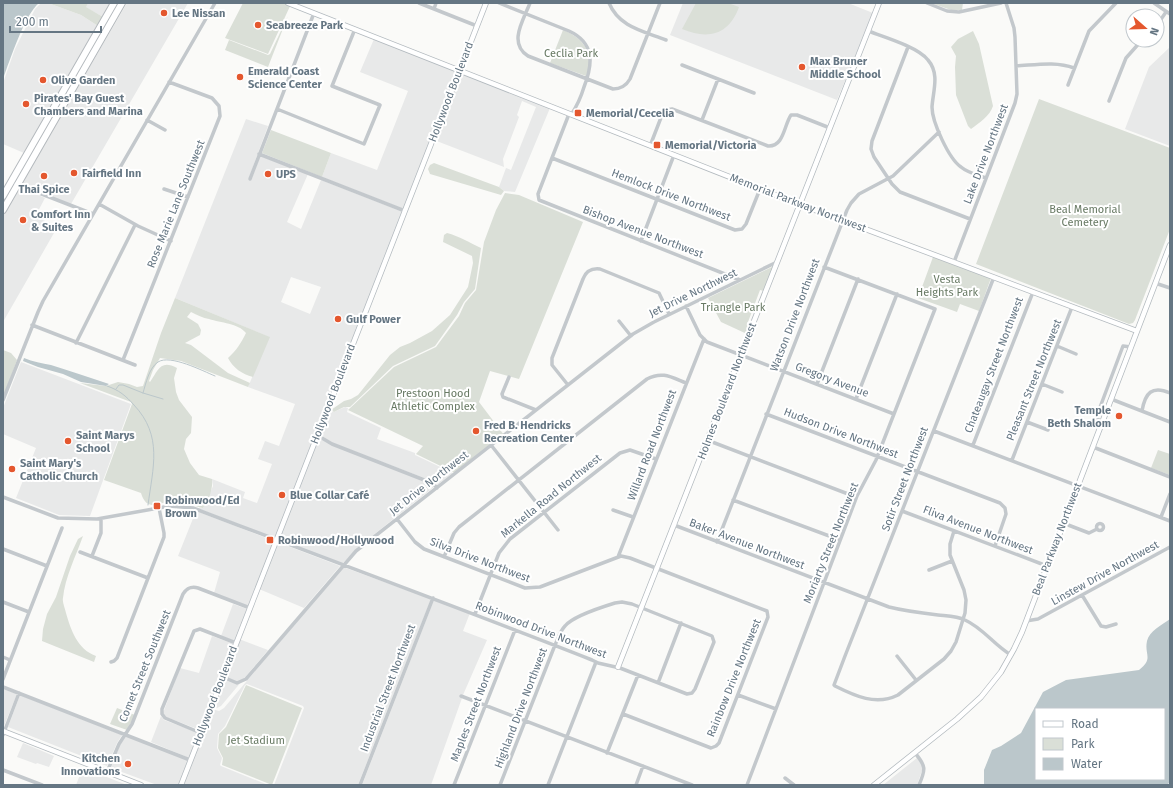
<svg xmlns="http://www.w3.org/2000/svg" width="1173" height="788" viewBox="0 0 1173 788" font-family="'Fira Sans',sans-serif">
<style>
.built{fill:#e8e9e9;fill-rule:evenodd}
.green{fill:#dadfd7}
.water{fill:#bbc7cb;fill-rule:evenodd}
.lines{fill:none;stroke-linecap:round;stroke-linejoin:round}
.stream{stroke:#bbc7cb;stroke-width:1}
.secondary-casing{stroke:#b3babf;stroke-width:6}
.highway-casing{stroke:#b4b9bd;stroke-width:8}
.street{stroke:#c3c8cc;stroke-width:3.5}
.secondary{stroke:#fff;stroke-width:4.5}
.highway{stroke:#fff;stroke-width:6}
.poi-dot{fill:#e4572e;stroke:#fff;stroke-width:1.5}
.labels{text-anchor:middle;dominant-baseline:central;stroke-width:4;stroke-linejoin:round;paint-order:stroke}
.poi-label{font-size:11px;font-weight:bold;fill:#657683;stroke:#fff;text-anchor:start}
.park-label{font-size:11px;fill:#687a64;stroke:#fff}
.street-label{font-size:11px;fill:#657683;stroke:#fff}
</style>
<rect width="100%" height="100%" fill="#fafaf8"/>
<path class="built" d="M41,3H48L81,15L98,26L24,153L3,144V83L15,49L35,9Z
M88,3H111L103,17L85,7Z
M127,3H188L71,204L21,185Z
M683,3H848L873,13L837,100L670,35Z
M374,39L457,72L404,209L322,177L331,153L377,170L408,91L360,72Z
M1170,47V146L1125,129L1149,67Z
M461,73L550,108L515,192L504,191L499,187L506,168L511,170L536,107L522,101L517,115L519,117L503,159L504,167L434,140Z
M246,119L268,126L248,180L251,181L260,156L308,174L287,222L301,229L321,180L403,212L275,538L197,508H203L206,503L213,486L212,479L245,492L243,498L257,503L272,464L258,459L265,441L279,446L295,404L248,387L269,337L175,298ZM291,277L321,287L310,314L281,302Z
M19,187L45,198L35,217L58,226L3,322V216Z
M21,362L131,404L90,516L59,515L16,498L36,448L3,434V408Z
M345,407L348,408L347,412L381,428L377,439L415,453V455L453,473L437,485L432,481L333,443L319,434L329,410L334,412Z
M318,437L431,484L434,487L358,547L342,564L279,539Z
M196,511L274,541L248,606L214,593L220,572L178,556Z
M277,542L340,566L304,608L259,589Z
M343,567L431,599L358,785H274L304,708L303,706L247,684L245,685L225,726L218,734L217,748L222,758L220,765L221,766L268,785H182L212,709L219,711L224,708Z
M434,600L470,613L463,631L487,640L463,695L460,694L459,696L462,698L431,785H362Z
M233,604L247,609L235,641L221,636Z
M212,636L234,644L200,730L166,717L163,713L180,668L199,673Z
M239,639L268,650L221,706L217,708L213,706Z
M3,689L17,694L4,726L3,725Z
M20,695L122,735L117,743L107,766L8,727Z
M161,716L164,720L199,733L189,758L151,742Z
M126,736L188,760L179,785H157L111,768L120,745Z
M23,743L54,756L49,767L37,763L36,764L17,757Z
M917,758L921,763L923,768L917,785H883Z
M83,767L99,774L127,785H76Z"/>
<path class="green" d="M48,3H88L86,7L103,17L98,26L81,15Z
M243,3H288L291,4L268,54L225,38Z
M696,3H728L739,7C729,35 708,40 682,29Z
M931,3H963L962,10H951Z
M288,16L268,67L225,50L229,40L268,55L270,54Z
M563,30C584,38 595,54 586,76L550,63Z
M973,31L979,44L993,106C990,116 979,123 971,129L968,126L956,95L955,67L956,56L951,47L958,39Z
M1039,99L1170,148V229L1135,320L1133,323L1129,324L976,264Z
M271,130L331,153L322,177L262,153Z
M434,163L499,187L504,191L501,195L430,174L428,169L430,165Z
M505,193L519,195L583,222L519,379L490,371L479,402L504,435L455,473L416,454L423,446L348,410L394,367L436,347L459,316L465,303L476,290L484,242L496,210Z
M447,233C459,236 470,243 481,248L475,289L464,302L457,315L435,346L393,366L350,407H344L334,412L331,410L344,401L351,399L358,395L390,355L400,347L410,343L432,331L450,315L468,287L473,263L472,256L443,242L444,235Z
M933,257L991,278L979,311L960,304L957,312L918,298Z
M774,266L764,291L760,290L748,322L747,325L750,326L747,334L721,322L708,298Z
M175,298L270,337L253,377C242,374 233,368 228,358C236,351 241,343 246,333C238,323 221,323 209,319C203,318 197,315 191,312L187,317L198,324L201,330L200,335L185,343L191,345L228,373L250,383L248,387L181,361L160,358L153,370L149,381L150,382C158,371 160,359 177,368L174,378L176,392L179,400L192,417L191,433L186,439L184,449L190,463L199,475L212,479C213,490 209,500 203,508C194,506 180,501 172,501C159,502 147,513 141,493L104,480L132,404L131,402L80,383L106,386L118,382L129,384L137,387L143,386L161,333Z
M3,350L11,353L17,360L3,398Z
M1158,450L1170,454V475L1151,468Z
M83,536C76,556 65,577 63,598C62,602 65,608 66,613C71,630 77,649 96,656L94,662L42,641L43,629L47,614L56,597L70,556L78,539Z
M246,685L302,708L272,785L222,765L223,758L218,748L219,734L226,727Z
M117,708L135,715L127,730L110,724Z"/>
<path class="water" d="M3,3H39C25,14 10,60 3,79Z
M24,358C33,362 42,363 51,365C71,371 90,378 109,384L106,386L81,382L63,374L38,367L23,361Z
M1170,619V782L1167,785H984V770L992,750L1001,746L1021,733L1043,692L1066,680L1139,670C1154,658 1144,655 1147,641C1149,631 1162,625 1170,619ZM1036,709H1164V779H1036Z"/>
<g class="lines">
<path class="stream" d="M107,386C119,390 126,396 134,405C163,436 153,467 148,505
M116,389L119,385H123L143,393L163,399
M143,393C146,383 149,368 158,362C170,354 203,371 215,376"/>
<g class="secondary-casing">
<path id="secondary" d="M288,3L796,203L1137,331
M618,667L879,3
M3,731L141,785
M181,785L486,3
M874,785L957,719L981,697L1001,672L1014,649L1022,632L1170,245"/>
</g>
<g class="highway-casing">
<path id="highway" d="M3,196L114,3
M3,210L122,3"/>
</g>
<path class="street" d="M419,3L477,26
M499,3L569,31C595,43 593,64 584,87C581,97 577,106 571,115
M530,3C523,21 508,43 528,56L613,89C621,89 626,86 630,79L660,3
M609,3C619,27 643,31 666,40
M927,3L947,11L959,12L1001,3
M1154,3L1170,14
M434,9L436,3
M1157,25L1166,12
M868,31C884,37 918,47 928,60C940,74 933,91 932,107C932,122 949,159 961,167C968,173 978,175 986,178
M908,47L872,141L871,149L874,157L892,184L900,192L970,219
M682,65L754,93
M1016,66C1035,65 1056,61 1074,68
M1068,85L1089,31L1116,3
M1109,101L1126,58L1142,40
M277,109L364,144L380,105L332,86L355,29
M569,114L538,194L539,200L740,280
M147,120L165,130
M702,120L718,79
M650,146L662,115L666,110L672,109L768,146C784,147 784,125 791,115H797L830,128
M259,154L405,211
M552,158L735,230L742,229L746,224L760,189
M250,179L314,13
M16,184L93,214
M164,189L188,197
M99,204L138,226L171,241
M641,241L674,155
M954,262L1015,103L1017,94L1015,37L1014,28L1006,3
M1155,283L1170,288
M686,306L700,335L707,342L894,414
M619,321L631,336
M32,325L135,365
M76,343L135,225
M1057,346L1076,354
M123,360L220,116L219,106L212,98L169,82
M509,377L502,394L503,397L536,410
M817,384L858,279
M1042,384L1062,392
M568,385L552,365V358L583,279C586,271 591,268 600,269L659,293L669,314
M856,399L897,294
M1111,399L1170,422
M3,400L38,312L43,301L215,3
M1142,411C1145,393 1152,385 1170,393
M766,414L1000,503L1005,508L1006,514L995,546
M1027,422L1048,430
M1102,422L1096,418L1123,346L1131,347
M934,431L1170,521
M317,435L332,444L432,483L437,488
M707,440L856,497
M491,445L558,530
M973,445L1033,292
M1093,447L1170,477
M1012,460L1072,307
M3,497L58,518L97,519L170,506L193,508C326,559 460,608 592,660L598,663L620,668L687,694L692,693L695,689L714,642L712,636L632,604L622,602L615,603C602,607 573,616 565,626C560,631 558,639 555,645L500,785
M733,500L840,540
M613,510L633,517
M902,511L1047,566
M1161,517L1170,494
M397,519L415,542L424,549L525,588L540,587L621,556L630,558L767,611L768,617L719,743L716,746L711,748L623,714
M1063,523L1089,533L1097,529
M1096.5 527a3.5 3.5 0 1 1 7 0a3.5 3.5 0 1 1-7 0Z
M674,525L889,607C905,611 921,613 938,615C947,616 957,616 965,620C983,628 994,645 1011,655
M954,531L950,544V555L964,590L966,600L965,613L956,642L951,651L944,659L898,695C876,706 855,696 835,686L834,685L845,656L994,277
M717,542L847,210L851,203L859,194L893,176L939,132
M3,549L47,566
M80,552L148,578
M92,556L101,533V519
M444,557L454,533L459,527L647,379C662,371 671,377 686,383
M618,557L704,339
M929,570L952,561
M1082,595L1101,626L1106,627L1116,624
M3,602L29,612
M475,614L499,553L510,539L620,453L630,450L656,459
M1026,621L1038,619L1170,547
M897,656L916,680
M3,657L10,660
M111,662L114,661L117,658L164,537V533L159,508
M223,677L237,683L246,679L356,551L633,334L654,322L777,262
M3,679L62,528
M658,683L681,623
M3,687L190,760
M738,695L776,709
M461,696L692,785
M201,733L165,718L162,714V709L194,631L200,629L236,643
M3,735L19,693
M607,753L638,675
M915,753C926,766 926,769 919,785
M3,770L42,785
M107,772L119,744L132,724L183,594C187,588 191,586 198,588L250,608
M785,778L794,785
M360,785L433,598
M454,785L515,630
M548,785L596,662
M636,785L643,766
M747,785L857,496L876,460L935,309L824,267"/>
<use href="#secondary" class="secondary"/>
<use href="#highway" class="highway"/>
</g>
<g class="poi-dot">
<circle cx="164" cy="13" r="4"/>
<circle cx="258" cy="25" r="4"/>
<circle cx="802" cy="67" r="4"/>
<circle cx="240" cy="77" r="4"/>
<circle cx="43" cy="80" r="4"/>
<circle cx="26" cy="104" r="4"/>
<rect x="574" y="109" width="8" height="8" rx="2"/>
<rect x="653" y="141" width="8" height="8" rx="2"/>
<circle cx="74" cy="173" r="4"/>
<circle cx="268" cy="174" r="4"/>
<circle cx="44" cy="176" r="4"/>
<circle cx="23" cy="220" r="4"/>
<circle cx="338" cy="319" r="4"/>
<circle cx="1119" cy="416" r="4"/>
<circle cx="476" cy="431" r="4"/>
<circle cx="68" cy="441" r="4"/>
<circle cx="12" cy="469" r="4"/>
<circle cx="282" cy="495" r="4"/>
<rect x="153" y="502" width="8" height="8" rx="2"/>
<rect x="266" y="536" width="8" height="8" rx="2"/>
<circle cx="128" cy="764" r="4"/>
</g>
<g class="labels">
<g class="poi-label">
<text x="172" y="13">Lee Nissan</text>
<text x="266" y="25">Seabreeze Park</text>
<text x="810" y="61">Max Bruner<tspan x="810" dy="13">Middle School</tspan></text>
<text x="248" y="71">Emerald Coast<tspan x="248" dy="13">Science Center</tspan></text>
<text x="51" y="80">Olive Garden</text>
<text x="34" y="98">Pirates' Bay Guest<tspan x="34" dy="13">Chambers and Marina</tspan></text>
<text x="586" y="113">Memorial/Cecelia</text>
<text x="665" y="145">Memorial/Victoria</text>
<text x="82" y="173">Fairfield Inn</text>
<text x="276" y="174">UPS</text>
<text x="44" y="189" text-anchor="middle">Thai Spice</text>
<text x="31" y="214">Comfort Inn<tspan x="31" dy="13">&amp; Suites</tspan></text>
<text x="346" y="319">Gulf Power</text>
<text x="1111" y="410" text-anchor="end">Temple<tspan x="1111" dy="13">Beth Shalom</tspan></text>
<text x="484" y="425">Fred B. Hendricks<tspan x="484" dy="13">Recreation Center</tspan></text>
<text x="76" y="435">Saint Marys<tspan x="76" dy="13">School</tspan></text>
<text x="20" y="463">Saint Mary's<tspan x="20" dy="13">Catholic Church</tspan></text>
<text x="290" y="495">Blue Collar Café</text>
<text x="165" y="500">Robinwood/Ed<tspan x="165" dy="13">Brown</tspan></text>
<text x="278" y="540">Robinwood/Hollywood</text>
<text x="120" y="758" text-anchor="end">Kitchen<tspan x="120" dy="13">Innovations</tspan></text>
</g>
<g class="park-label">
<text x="571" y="53">Ceclia Park</text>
<text x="1085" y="209">Beal Memorial<tspan x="1085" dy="13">Cemetery</tspan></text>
<text x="947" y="279">Vesta<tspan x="947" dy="13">Heights Park</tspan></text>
<text x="733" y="307">Triangle Park</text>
<text x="433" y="393">Prestoon Hood<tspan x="433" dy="13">Athletic Complex</tspan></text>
<text x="256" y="740">Jet Stadium</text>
</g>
<g class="street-label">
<text transform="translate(451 92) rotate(-69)">Hollywood Boulevard</text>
<text transform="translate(986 154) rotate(-69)">Lake Drive Northwest</text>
<text transform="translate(671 195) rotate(21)">Hemlock Drive Northwest</text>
<text transform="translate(798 203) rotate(21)">Memorial Parkway Northwest</text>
<text transform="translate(176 204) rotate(-68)">Rose Marie Lane Southwest</text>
<text transform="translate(643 232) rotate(21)">Bishop Avenue Northwest</text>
<text transform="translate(693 293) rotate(-26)">Jet Drive Northwest</text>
<text transform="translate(795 315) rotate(-69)">Watson Drive Northwest</text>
<text transform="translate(994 365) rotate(-69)">Chateaugay Street Northwest</text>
<text transform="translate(832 380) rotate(21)">Gregory Avenue</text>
<text transform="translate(1034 380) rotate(-68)">Pleasant Street Northwest</text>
<text transform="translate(727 391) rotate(-69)">Holmes Boulevard Northwest</text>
<text transform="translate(333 394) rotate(-69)">Hollywood Boulevard</text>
<text transform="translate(841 433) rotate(21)">Hudson Drive Northwest</text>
<text transform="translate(652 445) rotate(-69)">Willard Road Northwest</text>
<text transform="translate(905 479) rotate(-69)">Sotir Street Northwest</text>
<text transform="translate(429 483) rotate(-38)">Jet Drive Northwest</text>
<text transform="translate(551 496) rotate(-39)">Markella Road Northwest</text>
<text transform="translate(978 530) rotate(21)">Fliva Avenue Northwest</text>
<text transform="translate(1057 539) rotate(-69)">Beal Parkway Northwest</text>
<text transform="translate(831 543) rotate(-68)">Moriarty Street Northwest</text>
<text transform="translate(747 544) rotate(21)">Baker Avenue Northwest</text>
<text transform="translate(480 560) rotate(21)">Silva Drive Northwest</text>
<text transform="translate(1105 573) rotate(-29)">Linstew Drive Northwest</text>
<text transform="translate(541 630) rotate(21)">Robinwood Drive Northwest</text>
<text transform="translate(145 666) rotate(-68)">Comet Street Southwest</text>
<text transform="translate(734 678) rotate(-68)">Rainbow Drive Northwest</text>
<text transform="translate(388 688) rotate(-69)">Industrial Street Northwest</text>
<text transform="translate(215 696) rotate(-69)">Hollywood Boulevard</text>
<text transform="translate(476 704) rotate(-69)">Maples Street Northwest</text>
<text transform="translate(521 708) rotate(-69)">Highland Drive Northwest</text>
</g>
</g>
<rect width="1173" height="788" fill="none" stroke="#657683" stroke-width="8"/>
<rect x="1035" y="708" width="130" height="72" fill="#ffffff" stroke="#c1c8cd"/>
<rect x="1043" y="721" width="20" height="6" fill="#ffffff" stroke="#c1c8cd"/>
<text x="1071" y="728" font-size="12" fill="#657683">Road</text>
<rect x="1043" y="738" width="20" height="12" fill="#dadfd7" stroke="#c1c8cd"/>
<text x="1071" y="748" font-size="12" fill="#657683">Park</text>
<rect x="1043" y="758" width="20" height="12" fill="#bbc7cb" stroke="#c1c8cd"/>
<text x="1071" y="768" font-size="12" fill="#657683">Water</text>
<g transform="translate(1145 28) rotate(110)"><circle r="19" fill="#ffffff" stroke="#c1c8cd"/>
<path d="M0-3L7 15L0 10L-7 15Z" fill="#e4572e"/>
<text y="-6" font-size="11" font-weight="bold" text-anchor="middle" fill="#657683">N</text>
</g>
<path d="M10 26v6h91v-6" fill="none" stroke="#657683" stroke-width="2"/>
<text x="16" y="26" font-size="12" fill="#657683" stroke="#ffffff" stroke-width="3" paint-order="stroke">200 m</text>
</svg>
